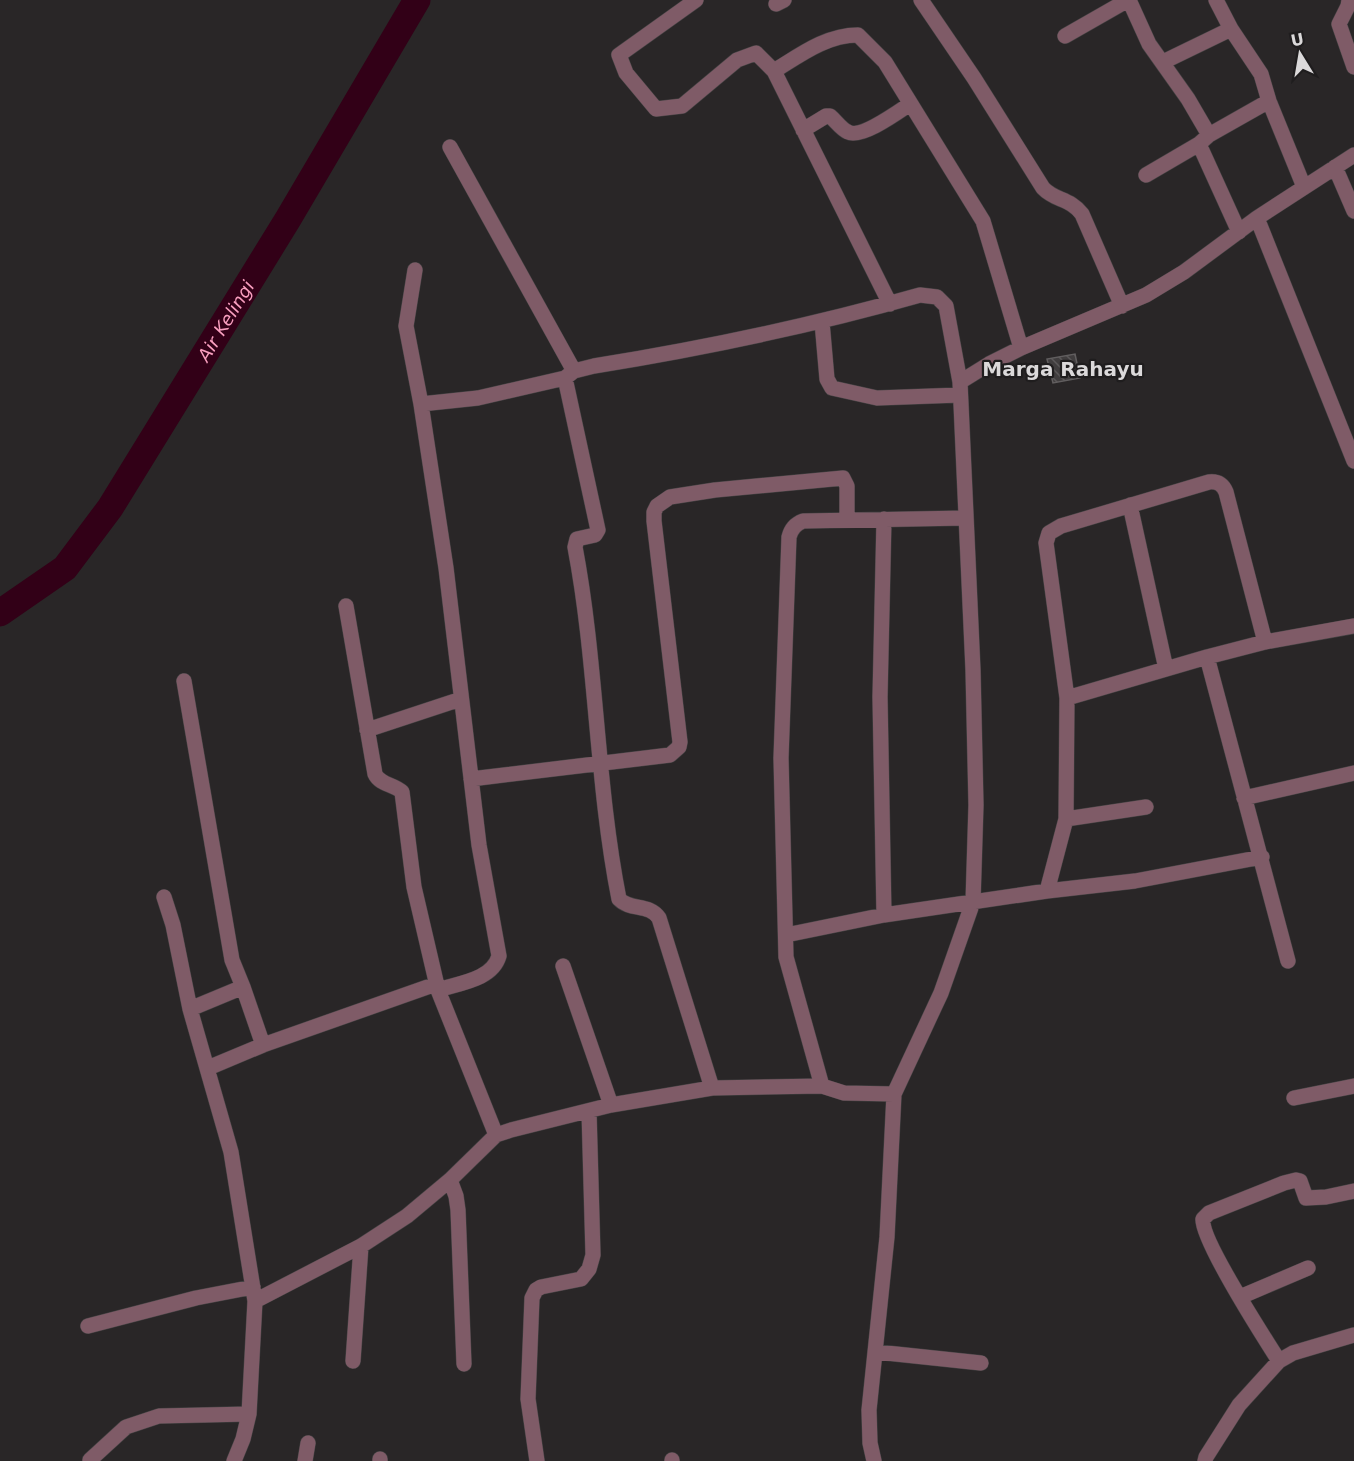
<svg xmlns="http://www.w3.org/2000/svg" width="1354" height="1461" viewBox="0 0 1354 1461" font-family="'DejaVu Sans',sans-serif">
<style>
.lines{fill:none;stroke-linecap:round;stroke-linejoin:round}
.river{stroke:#320017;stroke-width:27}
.building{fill:url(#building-back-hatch);stroke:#615e5f;stroke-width:1.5}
.minor-casing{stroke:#454344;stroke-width:16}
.minor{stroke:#7f5b67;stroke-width:15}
.labels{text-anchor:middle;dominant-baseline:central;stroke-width:4.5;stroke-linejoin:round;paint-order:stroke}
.water-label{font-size:18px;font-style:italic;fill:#f99ebf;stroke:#1f1d1e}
.quarter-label{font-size:20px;font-weight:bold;fill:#dbd9da;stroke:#1f1d1e}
</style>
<defs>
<pattern id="building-back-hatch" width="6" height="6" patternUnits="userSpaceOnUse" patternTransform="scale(1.5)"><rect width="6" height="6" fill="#403d3e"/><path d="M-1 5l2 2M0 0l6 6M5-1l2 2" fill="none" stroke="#5b5859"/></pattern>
</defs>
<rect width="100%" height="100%" fill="#292627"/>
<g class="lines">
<path class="river" id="s1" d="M0,613L65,568L110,508L288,219L417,0"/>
</g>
<path class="building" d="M1075,354L1080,378L1053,383L1047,359Z"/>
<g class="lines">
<g class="minor-casing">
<path id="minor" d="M696,0L619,55L626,73L656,109L682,106L737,60L756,53L774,71L890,304
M921,0L974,78L1043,188C1055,201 1070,198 1082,214L1122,306
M1129,0L1149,44L1188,99L1209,135L1199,144L1239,232
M1216,0L1231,29L1261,74L1269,101L1304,187
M1349,0L1348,6L1339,24L1354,67
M776,4L784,0
M1065,36L1128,0
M1163,62L1231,29
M774,71C800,55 826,35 858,35L885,62L983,221L1021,348
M803,130L826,116H830C836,121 841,129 848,132C861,139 898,112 910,104
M1209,135L1269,101
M450,147L574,371
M1335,167L1354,211
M1146,175L1199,144
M1257,218L1354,461
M415,270L406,326L421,404L446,568L479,845L499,956C492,980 459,983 438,990
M822,322L827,379L832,388L877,398L960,395
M565,378L598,530L595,535L577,539L575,547C597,663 596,783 619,899C630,911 649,903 659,918L712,1088
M421,404L478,398L565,378L574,371L594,366C706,348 811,326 920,295L937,297L946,306L960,382
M1130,505L1166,669
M346,606L375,774C380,785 394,784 402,792L414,887L438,990L496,1135
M1207,657L1288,961
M184,681L232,960L243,987L190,1009
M1067,698L1207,657L1265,642L1354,626
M367,730L461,699
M471,779L670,755L679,747L680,742L654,521V512L657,506L670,497L715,490L843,478L847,486V519
M1244,798L1354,773
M1066,819L1146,807
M1047,891L1066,819L1067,698L1046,543L1049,533L1061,526L1209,482C1218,481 1223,485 1226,492L1265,642
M164,897L173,925L190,1009L231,1152L255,1301L249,1414L243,1439L234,1461
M884,915L880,697L884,519
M786,935L884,915L1047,891L1135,881L1262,857
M563,966L611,1105
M243,987L263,1045
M208,1068L263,1045L436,984
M822,1086L786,957L781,758L789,537C791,529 795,524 803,521L966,518
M1294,1098L1354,1086
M450,1180L456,1196L458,1210L464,1364
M1240,1297L1308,1268
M255,1301L361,1246L407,1216L450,1180L496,1135L511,1130L611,1105L712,1088L822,1086L844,1093L894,1094
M88,1326L196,1298L253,1287
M877,1352L981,1363
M353,1361L361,1246
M1279,1361C1265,1339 1200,1238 1203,1219L1209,1213L1284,1183L1296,1180L1300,1181L1306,1198L1326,1197L1354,1191
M90,1460L126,1427L159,1416L249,1414
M672,1460V1461
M305,1461L308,1443
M380,1461V1459
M537,1461L528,1399L532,1298L536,1290L541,1287L581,1279L589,1269L593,1255L589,1111
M874,1461L870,1443L869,1410L887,1237L894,1094L941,993L973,902L976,805L973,670L960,382L989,364L1021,348L1146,295L1184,272L1257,218L1354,155
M1205,1461L1206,1457L1239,1405L1279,1361L1293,1353L1354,1335"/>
</g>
<use href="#minor" class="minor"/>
</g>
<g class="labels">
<g class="water-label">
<text stroke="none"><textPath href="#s1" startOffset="374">Air Kelingi</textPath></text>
</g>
<g class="quarter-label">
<text x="1063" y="369">Marga Rahayu</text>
</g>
</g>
<g transform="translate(1300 54) rotate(349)" stroke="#1f1d1e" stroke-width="4.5" paint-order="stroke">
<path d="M0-4.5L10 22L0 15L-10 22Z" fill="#dbd9da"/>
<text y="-9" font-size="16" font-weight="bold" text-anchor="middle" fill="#dbd9da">U</text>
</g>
</svg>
